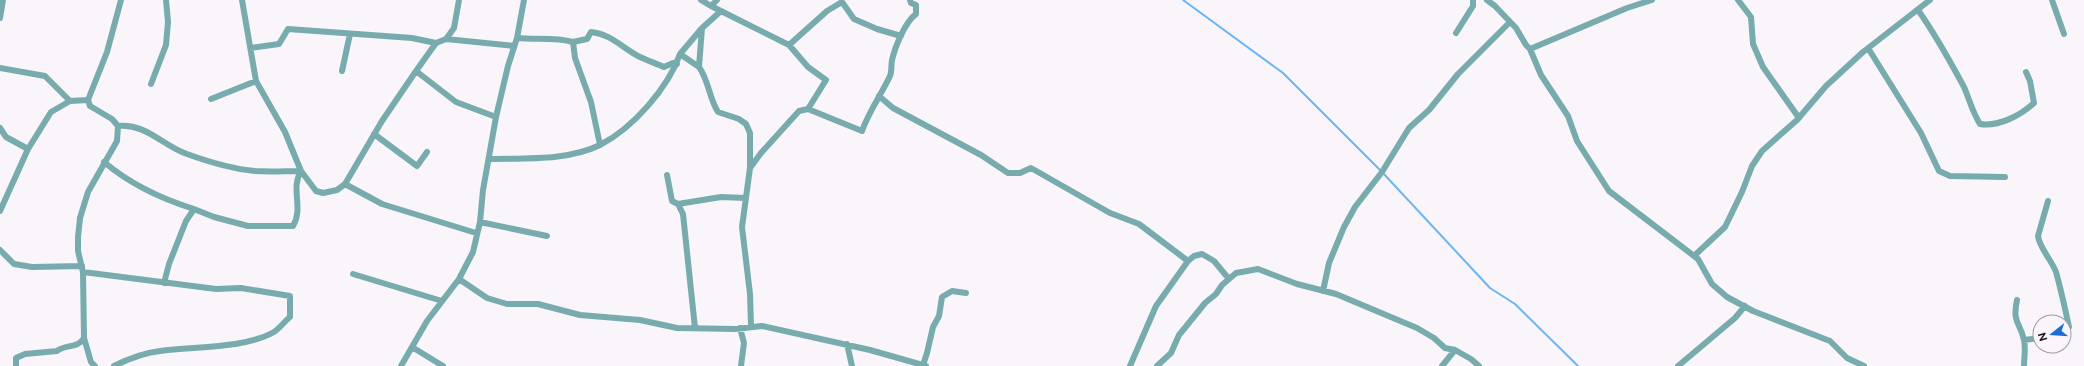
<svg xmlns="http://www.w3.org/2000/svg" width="2084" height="366" viewBox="0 0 2084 366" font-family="Raleway,sans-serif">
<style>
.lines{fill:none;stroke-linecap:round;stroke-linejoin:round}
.stream{stroke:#6bb5f6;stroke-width:2}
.street{stroke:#78abad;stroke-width:6}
</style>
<rect width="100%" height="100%" fill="#f9f5fb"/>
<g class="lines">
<path class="stream" d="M1183,0L1283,73L1382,172L1490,288L1515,304L1578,366"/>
<path class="street" d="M242,0L256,81L285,132L301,171L316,191L323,193L337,190L345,184L382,121L416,71L436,43L446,39L454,28L459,0
M701,0L711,6
M717,0L711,6L721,11L702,28L699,67C709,81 709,98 718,112L739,119L746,124L750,133V168L742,227L750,294L751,326
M1487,0L1495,6L1516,28L1526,45L1530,49L1541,75L1568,116L1577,141L1609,191L1698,259L1712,284L1727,297L1753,311L1830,341L1847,358L1864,366
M1738,0L1751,17L1753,44L1763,67L1799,118
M2052,0L2064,34
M1918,10C1935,34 1950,61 1964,87C1970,101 1972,111 1980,124C1999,127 2021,115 2034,103L2030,81L2026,72
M721,11L789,45L827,11L842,2L854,19L877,29L901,36
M0,18L3,0
M1456,33L1473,6V0
M517,38C536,40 555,37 573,42L575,58L591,102L600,145C633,128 668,88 680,54L699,67
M446,39L514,46
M573,42L587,39L591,32C611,34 621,47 638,56C646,60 655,63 664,67L673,63L677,64
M789,45L808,67L826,80L808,109L862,131C869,111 881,95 890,76C892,71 891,65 892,60C895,47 905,22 916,14V5L911,3L910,0
M251,48L279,44L288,29L412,38L436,43
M1868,48L1921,133L1939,171L1950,176L2005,177
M1530,49L1627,8L1652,0
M680,54L702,28
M0,68L45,76L70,101
M342,71L350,34
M416,71L456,102L496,117
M151,84L166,45L168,22L166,0
M879,96L893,108L981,155L1008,173H1020L1031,168L1110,213L1139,224L1188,261
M211,99L256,81
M118,126C146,123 163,146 187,154C209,162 232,169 255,171C271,172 286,171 301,171
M0,128L6,137L28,149L51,112L70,101L88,100
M374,134L417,166L427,152
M490,159C526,158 567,161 600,145
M104,162C130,184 162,199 194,209L186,221L169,264L164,283
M750,168L761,153L799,111L808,109
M667,175L672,201L678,204L683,214L695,328
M345,184L382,204L476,233
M2048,201L2038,236C2039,247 2052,261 2056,272C2061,290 2065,308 2069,327L2064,330
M678,204L721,197L746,198
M194,209L214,217L248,226H293C304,207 290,189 301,171
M0,211L28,149
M480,222L547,236
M0,250L14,264L32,267L82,266
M1694,256L1725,227L1742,192L1752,166L1762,151L1797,120L1826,86L1863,52L1930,0
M83,272L216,289L241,288L290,296V317C285,321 280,328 274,332C244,349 194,346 160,351C144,353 128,359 114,366
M353,274L442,301
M459,279L487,298L507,304H538L580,315L640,320L677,328L735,329L762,326L870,350L926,366
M1323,291L1329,263L1344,227L1355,207L1382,172L1409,128L1429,110L1458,74L1510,22
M2017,300C2012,323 2020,322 2024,340C2026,348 2024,358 2024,366
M740,328L744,343L741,366
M2024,340L2040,338
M847,344L852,366
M412,347L443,366
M923,365L927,353L933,327L939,316L942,297L952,291L966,293
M16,366V358L25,354L57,351C66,344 77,349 84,338
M95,366L91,362L84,338L83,272L78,251V237L80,218L88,192L117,141L118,126L112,119L90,106L88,100L107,52L121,0
M401,366L427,321L459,279L473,252L480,222L483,190L496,117L508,66L517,38L524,0
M1130,366L1156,306L1188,261L1194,256L1202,254L1214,261L1229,279
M1157,366L1171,353L1179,335L1188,324L1205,303L1216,294L1222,285L1236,273L1258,269L1297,284L1336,294L1417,328L1434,338L1445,348L1455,350L1471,359L1479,366
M1442,366L1455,350
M1678,366L1735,318L1745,306"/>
</g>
<g transform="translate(2052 334) rotate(253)"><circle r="19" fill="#f9f5fb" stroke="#a09ba3"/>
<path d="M0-3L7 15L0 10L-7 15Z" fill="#1c6dd7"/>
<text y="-6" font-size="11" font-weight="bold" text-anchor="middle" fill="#1a141f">N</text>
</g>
</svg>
